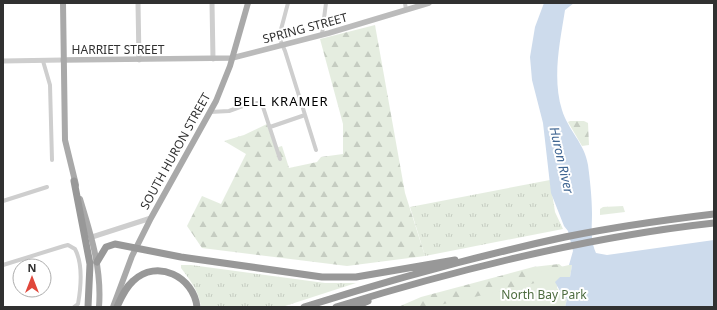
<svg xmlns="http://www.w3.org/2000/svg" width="717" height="310" viewBox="0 0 717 310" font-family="'Noto Sans',sans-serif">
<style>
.grass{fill:url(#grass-tufts)}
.forest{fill:url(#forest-firs)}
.park{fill:#e5ede0}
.water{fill:#cddbec}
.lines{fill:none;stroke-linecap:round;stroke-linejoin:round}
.minor{stroke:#cecece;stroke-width:4}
.tertiary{stroke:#cecece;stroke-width:5}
.secondary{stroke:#bbb;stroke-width:5.5}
.primary{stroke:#a9a9a9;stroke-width:6}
.motorway{stroke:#989898;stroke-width:7}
.labels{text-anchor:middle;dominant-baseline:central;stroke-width:4;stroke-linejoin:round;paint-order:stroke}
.street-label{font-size:12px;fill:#313131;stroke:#fff}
.park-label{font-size:12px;fill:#4d6c3f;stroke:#fff}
.neighbourhood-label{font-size:13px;letter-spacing:1px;fill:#000;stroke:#fff}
.water-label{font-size:13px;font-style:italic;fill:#406692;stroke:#fff}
</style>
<defs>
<pattern id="grass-tufts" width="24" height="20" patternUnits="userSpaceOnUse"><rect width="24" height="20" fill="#e5ede0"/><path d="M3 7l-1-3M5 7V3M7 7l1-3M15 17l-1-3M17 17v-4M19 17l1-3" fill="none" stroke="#c5ccc1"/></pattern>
<pattern id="forest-firs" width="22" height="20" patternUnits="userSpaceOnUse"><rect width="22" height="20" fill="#e5ede0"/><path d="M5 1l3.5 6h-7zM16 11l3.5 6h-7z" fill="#c5ccc1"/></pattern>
</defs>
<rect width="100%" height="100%" fill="#fff"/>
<path class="grass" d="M550,180L555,212L563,229L425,256L410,207Z
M623,206L625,212L600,215V209L603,207Z
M181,265H191L325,283H356L282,307H201C199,291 190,280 181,268Z"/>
<path class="forest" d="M375,25L405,193L425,256L347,266L202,248L187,226L202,196L221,204L246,154L224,141L244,135L267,124L275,148L282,146L289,168L317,162L321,157L343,154V124L320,39Z
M570,121H584L588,123L589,145L582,146L568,122Z
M559,264L565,269L524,307H398L421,297L533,267Z"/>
<path class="park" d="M569,265H572L570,277H560L557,288L567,299L565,307H431L535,283L538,272Z"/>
<path class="water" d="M544,3H574L565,10C560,42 552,78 562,110C568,130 585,144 588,165C590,180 592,198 592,214C592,228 590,239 596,253L607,255L714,240V307H565L567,299L561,293L555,282L560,277H570L572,265H569L573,251L568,231L564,226L551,193L543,123L532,80L530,57L535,27Z"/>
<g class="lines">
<path class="minor" d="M288,3L279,37L285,51L316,150
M405,3L406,10
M322,34L326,3
M43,61L50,85L52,160
M210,112L229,111L251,103H258L263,107L280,159
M270,127L305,115
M3,201L47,187
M3,265L64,246L68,245L75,249C83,264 81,287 78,304L74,307"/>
<path class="tertiary" d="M138,3L139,60
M212,3L213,59
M3,61L63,60
M92,237L151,218"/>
<path class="secondary" d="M63,60L232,58L329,33L429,3"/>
<path class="primary" d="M63,3L65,140L76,185
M80,199C91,235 102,269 99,307
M113,307L132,256L151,218L216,101L230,66L248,3"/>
<path class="motorway" d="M74,181L90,264L88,307
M97,262L106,247L115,244L181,257L322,277H356L455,260
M117,307C121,298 125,288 133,281C157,258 194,277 197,307
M304,307C390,280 477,256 565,237C614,227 664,220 714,214
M336,307C459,269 586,237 714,223
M354,307L368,301"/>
</g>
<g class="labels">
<g class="street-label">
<text transform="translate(305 28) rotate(-15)">SPRING STREET</text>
<text x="118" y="49">HARRIET STREET</text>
<text transform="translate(175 151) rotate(-61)">SOUTH HURON STREET</text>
</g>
<g class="park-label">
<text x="544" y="294">North Bay Park</text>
</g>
<g class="neighbourhood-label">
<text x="281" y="101">BELL KRAMER</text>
</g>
<g class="water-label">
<text transform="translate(562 160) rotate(77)">Huron River</text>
</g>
</g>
<rect width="717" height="310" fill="none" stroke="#313131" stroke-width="8"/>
<g transform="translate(32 278)"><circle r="19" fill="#ffffff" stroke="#adadad"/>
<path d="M0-3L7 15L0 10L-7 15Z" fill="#e0473b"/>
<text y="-6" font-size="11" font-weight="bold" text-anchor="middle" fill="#313131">N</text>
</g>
</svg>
